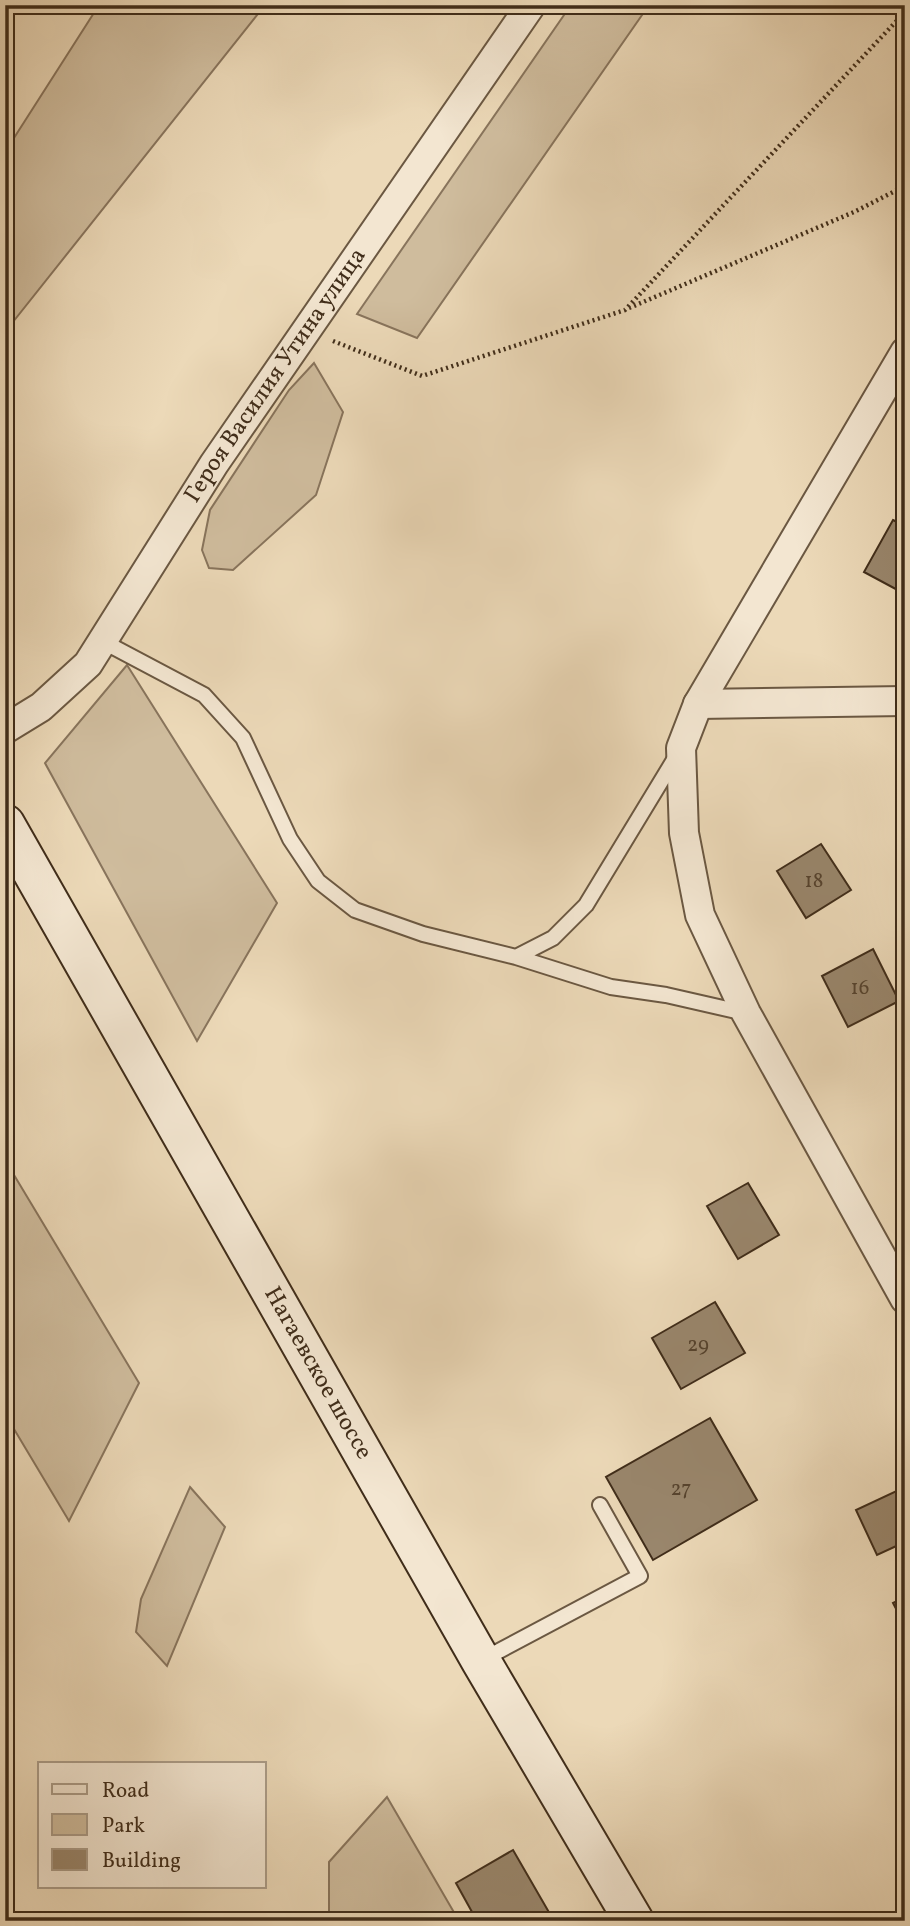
<svg xmlns="http://www.w3.org/2000/svg" width="910" height="1926" viewBox="0 0 910 1926" font-family="Vollkorn,serif">
<style>
.green{fill:#cfbc9d;stroke:#88745c;stroke-width:2}
.building{fill:#99866c;stroke:#402d1a;stroke-width:2}
.lines{fill:none;stroke-linecap:round;stroke-linejoin:round}
.lane-casing{stroke:#6b5842;stroke-width:18}
.street-casing{stroke:#6b5842;stroke-width:32}
.secondary-casing{stroke:#402d1a;stroke-width:42}
.path{stroke:#402d1a;stroke-width:4.5;stroke-dasharray:2 3.5;stroke-linecap:butt}
.lane{stroke:#f3e6d1;stroke-width:14}
.street{stroke:#f3e6d1;stroke-width:28}
.secondary{stroke:#f3e6d1;stroke-width:38}
.labels{text-anchor:middle;dominant-baseline:central;stroke-width:5;stroke-linejoin:round;paint-order:stroke}
.number-label{font-size:21px;fill:#56432e}
.street-label{font-size:24px;fill:#402d1a;stroke:#f3e6d1}
</style>
<rect width="100%" height="100%" fill="#ecd9b8"/>
<filter id="stains"><feTurbulence type="fractalNoise" baseFrequency=".00286" numOctaves="4"/><feColorMatrix values="0 0 0 0 .2 0 0 0 0 .09 0 0 0 0 .02 0 0 0 .5 -.17"/></filter>
<radialGradient id="worn" r=".72"><stop offset=".6" stop-color="#630" stop-opacity="0"/><stop offset="1" stop-color="#630" stop-opacity=".3"/></radialGradient>
<path class="green" d="M99,5H265L5,332V152Z
M571,5H649L417,338L357,314Z
M314,363L343,412L316,495L233,570L209,568L202,550L210,510L289,390Z
M127,665L277,903L197,1041L45,763Z
M5,1160L139,1383L69,1521L5,1414Z
M190,1487L225,1527L167,1666L136,1632L141,1599Z
M387,1797L459,1921H329V1862Z"/>
<path class="building" d="M893,520L905,526V594L864,572Z
M821,844L851,890L806,918L777,871Z
M873,949L899,1001L848,1027L822,976Z
M748,1183L779,1235L738,1259L707,1206Z
M715,1302L745,1353L681,1389L652,1338Z
M710,1418L757,1500L653,1560L606,1477Z
M905,1487V1542L877,1555L856,1510Z
M905,1597V1626L893,1603Z
M513,1850L554,1921H477L456,1883Z"/>
<g class="lines">
<g class="lane-casing">
<path id="lane" d="M102,641L204,695L243,738L290,839L318,881L355,910L423,934L516,957L611,987L666,995L745,1013
M516,957L553,938L586,905L677,755
M482,1660L640,1576L600,1505"/>
</g>
<g class="street-casing">
<g id="street">
<path d="M905,352L698,704L681,748L684,833L700,915L746,1013L905,1299"/>
<path d="M698,704L905,701"/>
<path id="s1" d="M5,729L41,707L88,664L214,464L531,5"/>
</g>
</g>
<g class="secondary-casing">
<g id="secondary">
<path id="s2" d="M5,824L481,1661L634,1921"/>
</g>
</g>
<path class="path" d="M629,308L854,212L905,186
M333,341L422,376L625,310L905,12"/>
<use href="#lane" class="lane"/>
<use href="#street" class="street"/>
<use href="#secondary" class="secondary"/>
</g>
<g class="labels">
<g class="number-label">
<text x="814" y="881">18</text>
<text x="860" y="988">16</text>
<text x="698" y="1345">29</text>
<text x="681" y="1489">27</text>
</g>
<g class="street-label">
<text stroke="none"><textPath href="#s1" startOffset="450">Героя Василия Утина улица</textPath></text>
<text stroke="none"><textPath href="#s2" startOffset="632">Нагаевское шоссе</textPath></text>
</g>
</g>
<rect width="910" height="1926" fill="none" stroke="#ecd9b8" stroke-width="28"/>
<rect x="7" y="7" width="896" height="1912" fill="none" stroke="#402d1a" stroke-width="3.5"/>
<rect x="14" y="14" width="882" height="1898" fill="none" stroke="#402d1a" stroke-width="2"/>
<rect x="38" y="1762" width="228" height="126" fill="#f3e6d1" stroke="#ab9c88" stroke-width="2"/>
<rect x="52" y="1784" width="35" height="10" fill="#f3e6d1" stroke="#ab9c88" stroke-width="2"/>
<text x="102" y="1797" font-size="21" fill="#402d1a">Road</text>
<rect x="52" y="1814" width="35" height="21" fill="#cfbc9d" stroke="#ab9c88" stroke-width="2"/>
<text x="102" y="1832" font-size="21" fill="#402d1a">Park</text>
<rect x="52" y="1849" width="35" height="21" fill="#99866c" stroke="#ab9c88" stroke-width="2"/>
<text x="102" y="1867" font-size="21" fill="#402d1a">Building</text>
<rect width="100%" height="100%" filter="url(#stains)"/>
<rect width="100%" height="100%" fill="url(#worn)"/>
</svg>
